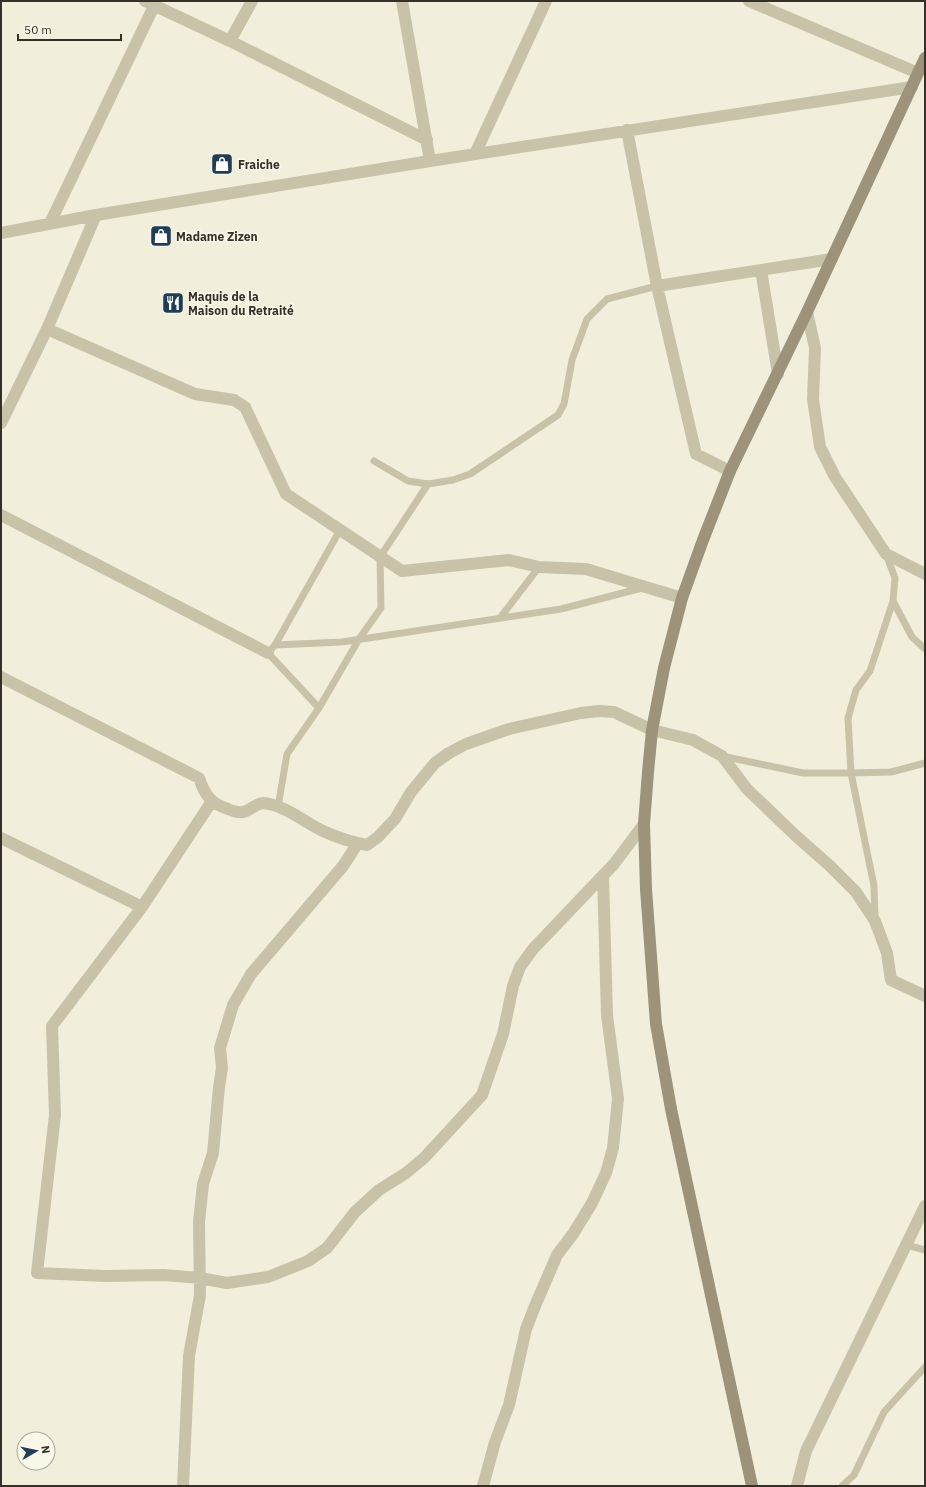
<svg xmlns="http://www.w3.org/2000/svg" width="926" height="1487" viewBox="0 0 926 1487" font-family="'IBM Plex Sans',sans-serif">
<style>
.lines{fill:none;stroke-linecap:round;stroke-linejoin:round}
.lane{stroke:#c8c3a8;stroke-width:7}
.street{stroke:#c8c3a8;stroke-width:12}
.secondary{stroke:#9c937a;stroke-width:12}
.labels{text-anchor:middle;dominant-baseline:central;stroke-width:3;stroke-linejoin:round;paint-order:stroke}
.poi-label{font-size:12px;font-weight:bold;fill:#363128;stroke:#f9f7e8;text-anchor:start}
</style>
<rect width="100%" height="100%" fill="#f1efdc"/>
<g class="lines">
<path class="lane" d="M374,461L408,481L428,484L453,480L470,474L558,415L564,404L572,360L587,319L607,299L657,286
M893,601L912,637L925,649
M500,618L539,567
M275,645L342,642L561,609L642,588
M319,708L268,653L275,645L340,530
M722,756L803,773H851L891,772L925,763
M278,807L287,754L319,708L359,639L381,608L380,557L428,484
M875,918L874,886L851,773L848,718L856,690L870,671L893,601L895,578L886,554
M906,1245L925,1250
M842,1486L854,1475L884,1412L925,1367"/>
<path class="street" d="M145,1L230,41L427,140
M402,1L430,161
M749,1L918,73
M230,41L252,1
M627,130L657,286L696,454L730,471
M475,154L546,1
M50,223L154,6
M1,233L96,215L430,161L912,87
M761,270L778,374
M657,286L832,259
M807,312L815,348L813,399L820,447L835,477L886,554L925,574
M47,329L195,394L234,400L245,407L286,494L402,571L509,560L539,567L586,569L682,598
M1,423L47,329L96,215
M1,515L268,653
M1,677L199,778C205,795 210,803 228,809C232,811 240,813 243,812C250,811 256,803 263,803C285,805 304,822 323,831C338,838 351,842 367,845L378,837L395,819L411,792L435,763L449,753L466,744L509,729L581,713L599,711L614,712L652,730L693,740L722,756L747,789L796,836L830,866L856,892L875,921L887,953L891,980L925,996
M212,801L142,907L52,1026L55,1115L37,1273L105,1276L164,1275L200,1278L227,1283L268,1277L308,1261L327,1248L355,1212L379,1190L406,1173L424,1158L482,1095L503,1034L513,986L520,967L533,949L614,864L644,824
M1,838L142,907
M183,1486L189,1356L200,1295L199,1222L203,1184L213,1153L219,1087L222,1068L220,1048L233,1005L251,974L343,866L358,843
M483,1486L495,1442L509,1405L526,1329L535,1306L557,1255L573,1234L592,1203L606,1173L613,1148L618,1099L607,1015L603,876
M797,1486L806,1451L925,1206"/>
<path class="secondary" d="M752,1486L671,1109L656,1024L646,889L644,824L648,772L652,730L664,668L682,598L703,540L730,471L807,312L925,58"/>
</g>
<defs>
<g id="shop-square" transform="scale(1.15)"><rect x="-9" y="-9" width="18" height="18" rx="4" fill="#1f3d55" stroke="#f9f7e8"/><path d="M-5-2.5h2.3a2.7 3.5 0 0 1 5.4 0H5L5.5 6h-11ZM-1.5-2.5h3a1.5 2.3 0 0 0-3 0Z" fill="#fff"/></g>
<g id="restaurant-square" transform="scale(1.15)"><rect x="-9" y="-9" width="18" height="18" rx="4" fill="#1f3d55" stroke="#f9f7e8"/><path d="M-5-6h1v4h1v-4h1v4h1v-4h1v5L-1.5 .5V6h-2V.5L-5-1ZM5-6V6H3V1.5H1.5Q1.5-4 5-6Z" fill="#fff"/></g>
</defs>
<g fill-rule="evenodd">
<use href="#shop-square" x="222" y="164"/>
<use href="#shop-square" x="161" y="236"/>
<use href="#restaurant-square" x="173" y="303"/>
</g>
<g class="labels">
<g class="poi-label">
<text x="238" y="164">Fraiche</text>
<text x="176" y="236">Madame Zizen</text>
<text x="188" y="296">Maquis de la<tspan x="188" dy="14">Maison du Retraité</tspan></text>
</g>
</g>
<rect width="926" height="1487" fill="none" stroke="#363128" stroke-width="4"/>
<g transform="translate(36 1451) rotate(81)"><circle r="19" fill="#f9f7e8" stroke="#aba89b"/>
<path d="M0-3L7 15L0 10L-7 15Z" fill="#1f3d55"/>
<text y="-6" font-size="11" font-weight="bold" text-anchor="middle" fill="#363128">N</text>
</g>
<path d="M18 34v6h103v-6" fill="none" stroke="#363128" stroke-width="2"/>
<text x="24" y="34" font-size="12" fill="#363128" stroke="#f9f7e8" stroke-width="3" paint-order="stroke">50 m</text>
</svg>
